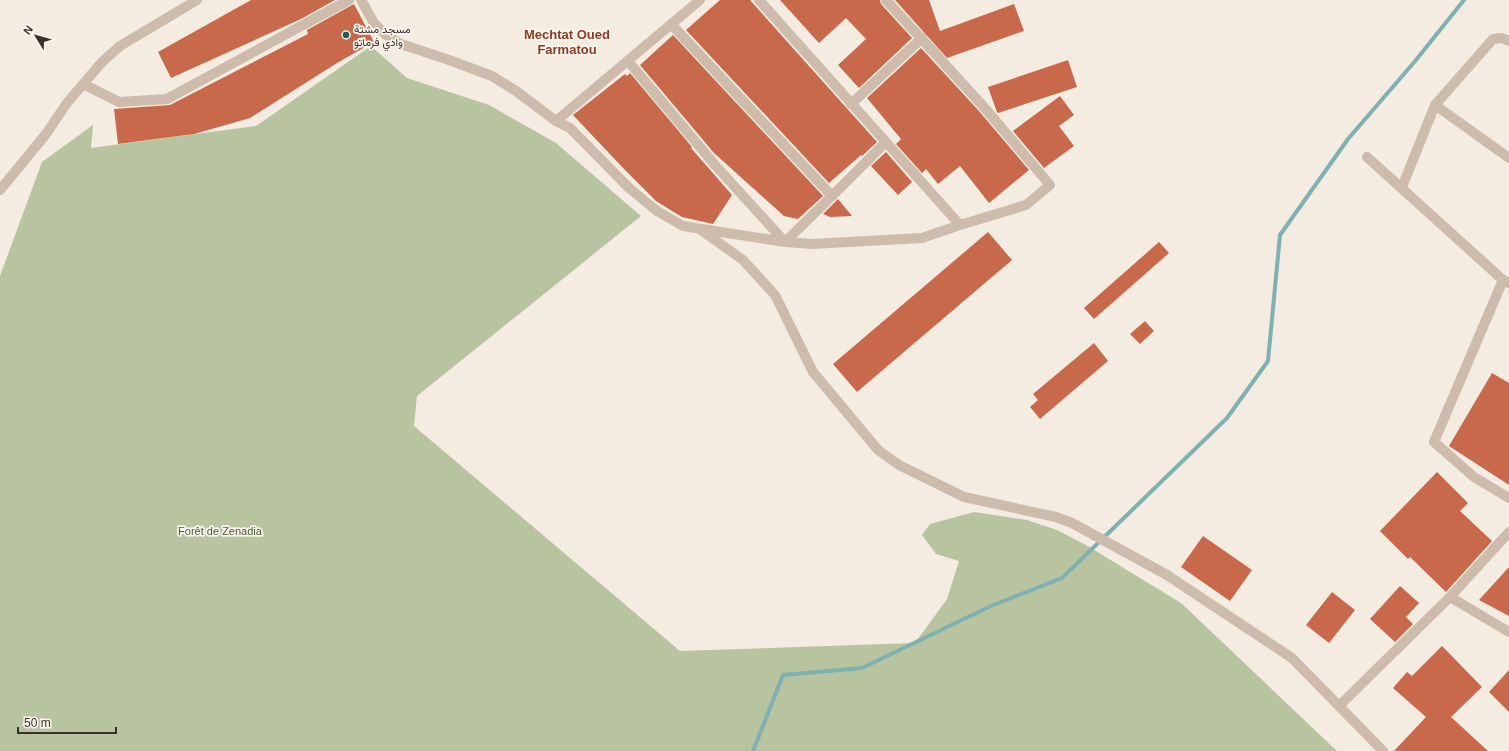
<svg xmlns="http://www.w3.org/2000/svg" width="1509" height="751" viewBox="0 0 1509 751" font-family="Arial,Vazirmatn,sans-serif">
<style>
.green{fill:#b8c4a0}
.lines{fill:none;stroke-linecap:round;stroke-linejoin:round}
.stream{stroke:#7fb0b2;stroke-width:4}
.building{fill:#c8694b}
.minor{stroke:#cdbbac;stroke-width:10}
.poi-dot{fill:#1f5a5e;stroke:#fbf5ee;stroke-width:1.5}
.labels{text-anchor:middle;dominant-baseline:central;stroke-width:3.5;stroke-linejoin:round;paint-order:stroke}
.poi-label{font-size:11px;fill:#3b302b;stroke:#fbf5ee;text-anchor:start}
.park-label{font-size:11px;fill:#4a5a2e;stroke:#fbf5ee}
.quarter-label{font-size:13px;font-weight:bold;fill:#8c3b22;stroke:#fbf5ee}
</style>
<rect width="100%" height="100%" fill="#f4ebe1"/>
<path class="green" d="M371,46L407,78L489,105L556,143L641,216L417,396L414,426L680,651L915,643L947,599L959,561L936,554L922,535L930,524L974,512L1027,520L1057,530L1086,545L1181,603L1337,751H0V276L42,162L93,125L91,148L256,126Z"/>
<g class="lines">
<path class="stream" d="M753,751L783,675L862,668L991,606L1062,578L1227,418L1268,361L1280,235L1348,139L1416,60L1464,0"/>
</g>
<path class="building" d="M251,0H335L301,19L171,78L158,52Z
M720,0H750L877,142L862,156L861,155L829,183L686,30Z
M780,0H880L881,4L912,38L859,88L838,65L866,39L846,18L819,43Z
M895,0H929L940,31L1014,4L1024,31L947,58Z
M354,4L374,42L337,63L250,118L194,134L118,144L114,109L170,105L308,34L307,30Z
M673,35L823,196L798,219L784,216L714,153L640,65Z
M921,48L978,110L1029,170L989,203L960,166L938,184L926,169L922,173L896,144L901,139L867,98Z
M1068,60L1077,87L998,113L997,112L988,87Z
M630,73L692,147L691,148L732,195L713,224L682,217L656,201L625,170L573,115L625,74L627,76Z
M1060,96L1074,115L1059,126L1074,146L1044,168L1013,131Z
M886,152L912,182L898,195L871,166Z
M838,199L852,216L830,217L823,214Z
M988,232L1012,260L857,392L833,364Z
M1159,242L1169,253L1094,319L1084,308Z
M1145,321L1154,331L1140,344L1130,334Z
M1094,343L1108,361L1040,419L1030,407L1038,400L1033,394Z
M1492,373L1509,383V485L1449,446Z
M1437,472L1468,503L1460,511L1492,541L1446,592L1410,557L1408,559L1380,531Z
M1203,536L1252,570L1230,601L1181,567Z
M1509,567V616L1479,600Z
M1400,586L1419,603L1406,617L1413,624L1395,642L1370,619Z
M1332,592L1355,610L1329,643L1306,625Z
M1442,646L1482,687L1451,717L1488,751H1394L1426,717L1393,688L1407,672L1412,676Z
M1509,670V712L1489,692Z"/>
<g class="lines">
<path class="minor" d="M361,0L374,23L386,35L401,44L449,60L492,76L516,91L556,121L570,128L629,188L657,211L683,226L785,242L812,244L922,238L960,225L1026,205L1050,185L983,106L886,0
M759,0L960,225
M671,24L832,196L886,142
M628,61L715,165L785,242L832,196
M83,84L119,102L167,99L349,0
M851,104L922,38
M1435,105L1509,158
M556,121L700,0
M1367,157L1503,280L1509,283
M1402,187L1435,105L1493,39L1502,38L1509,41
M0,190L46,134L67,103L102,62L120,46L197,0
M701,230L743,260L775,295L813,372L878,450L899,465L964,497L1056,517L1072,523L1167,575L1292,658L1383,751
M1503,280L1434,442L1474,477L1509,498
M1450,597L1509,632
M1339,706L1450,597L1509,532"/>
</g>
<circle class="poi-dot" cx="346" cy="35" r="4"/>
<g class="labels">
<g class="poi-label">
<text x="354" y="29">مسجد مشتة<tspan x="354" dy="13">وادي فرماتو</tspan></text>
</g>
<g class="park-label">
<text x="220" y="531">Forêt de Zenadia</text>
</g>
<g class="quarter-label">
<text x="567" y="34">Mechtat Oued<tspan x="567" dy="15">Farmatou</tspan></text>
</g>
</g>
<g transform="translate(36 36) rotate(307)" stroke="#fbf5ee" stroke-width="3" paint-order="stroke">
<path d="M0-3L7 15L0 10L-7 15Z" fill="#3b302b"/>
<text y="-6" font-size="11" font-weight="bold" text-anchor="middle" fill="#3b302b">N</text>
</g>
<path d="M18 727v6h98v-6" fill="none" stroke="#3b302b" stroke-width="2"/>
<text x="24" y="727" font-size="12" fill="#3b302b" stroke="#fbf5ee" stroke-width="3" paint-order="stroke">50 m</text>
</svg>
